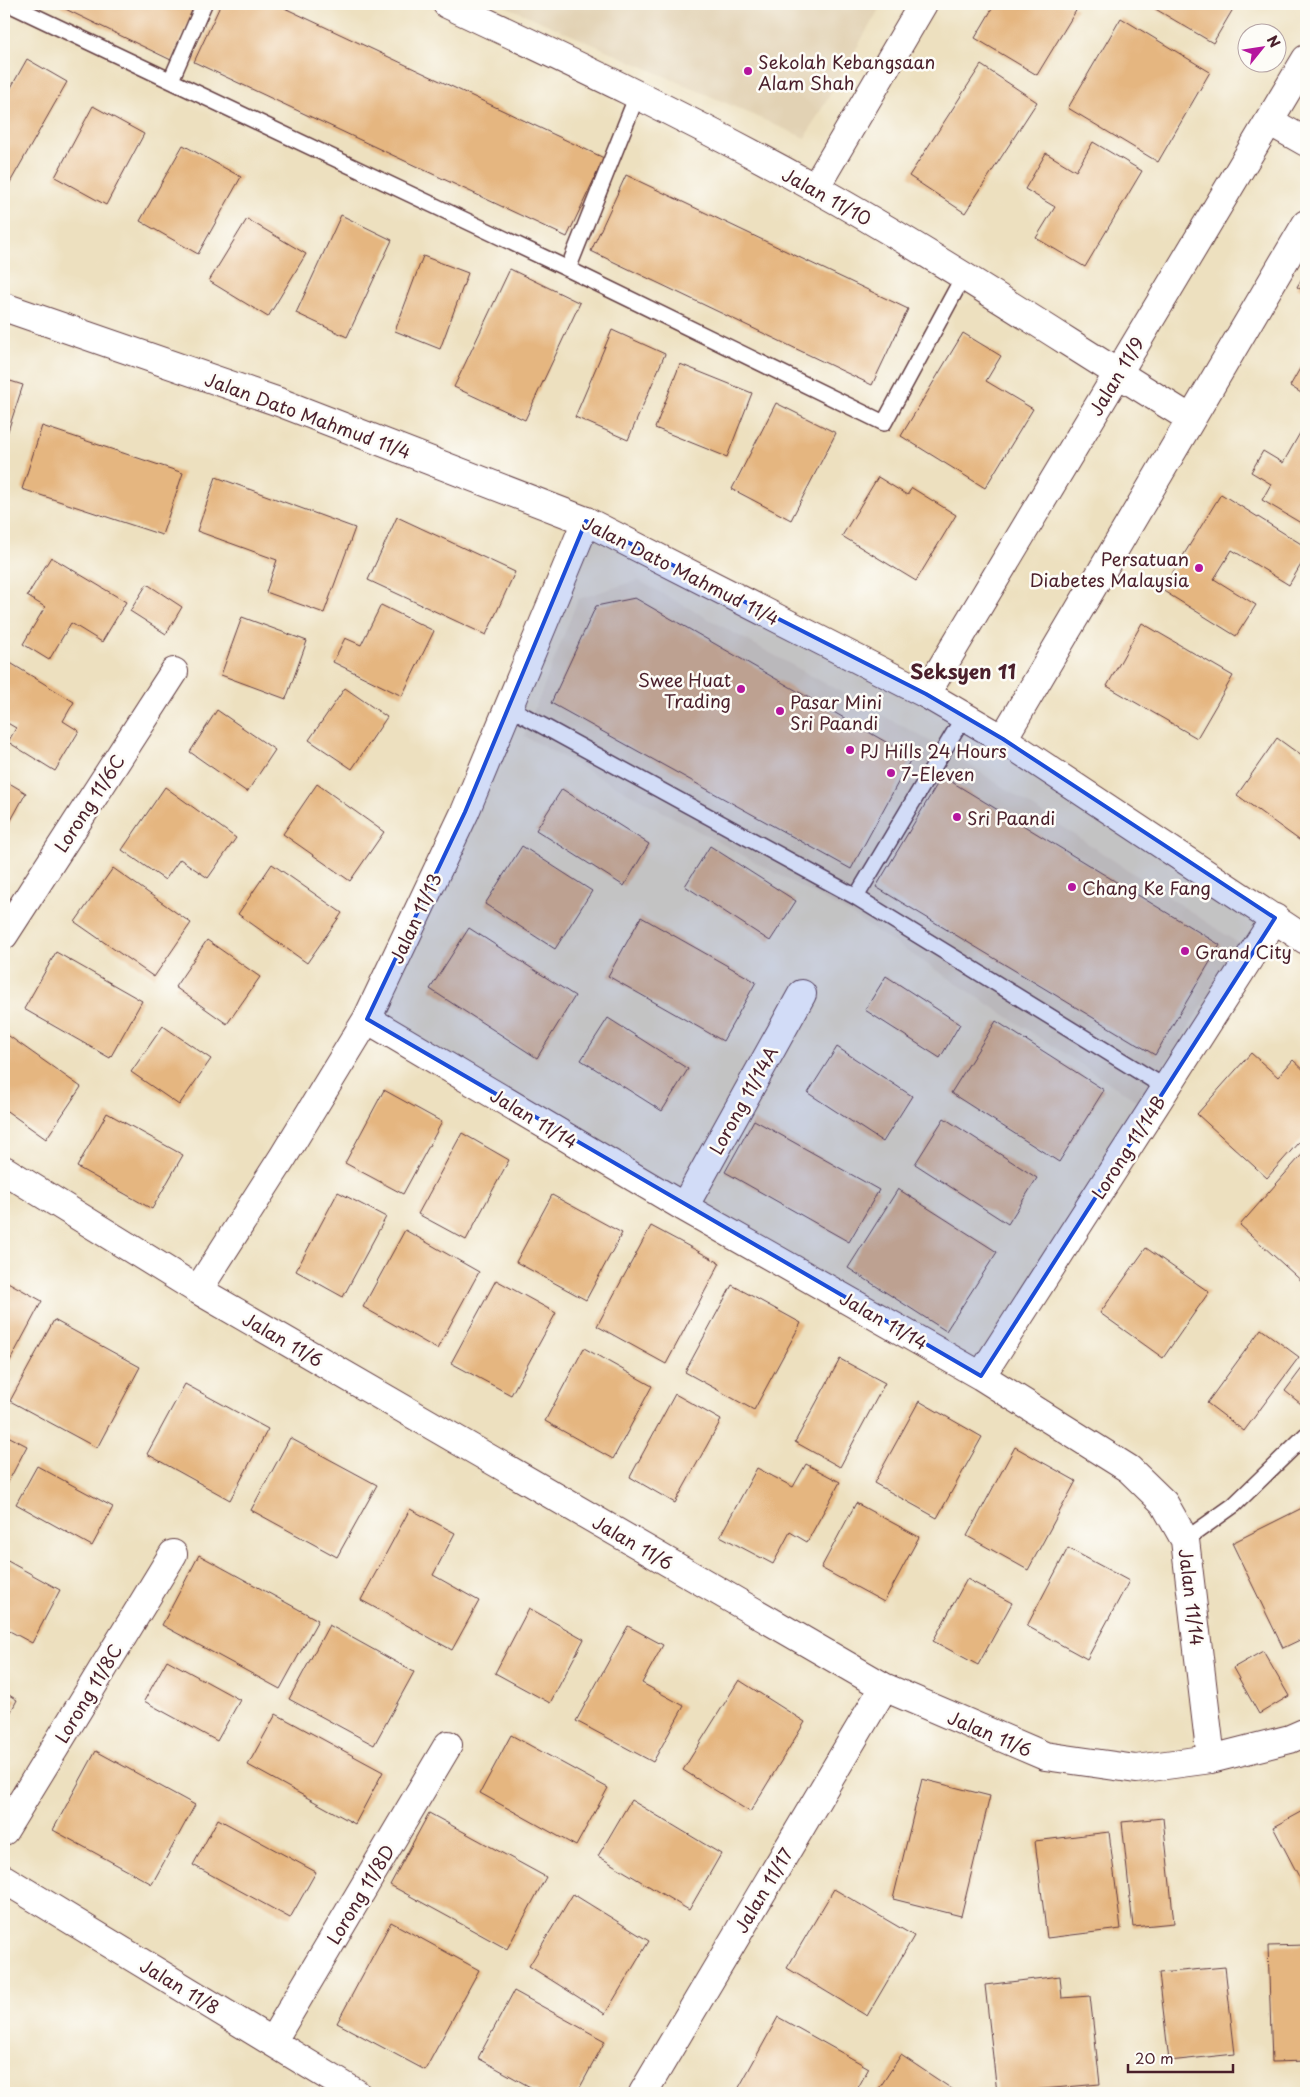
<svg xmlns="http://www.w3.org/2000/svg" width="1310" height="2097" viewBox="0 0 1310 2097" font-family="'Playpen Sans',sans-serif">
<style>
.built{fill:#e2d2b4}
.building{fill:#e5b680}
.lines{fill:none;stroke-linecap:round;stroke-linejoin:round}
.service-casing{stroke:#623c41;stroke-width:18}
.minor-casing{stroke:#623c41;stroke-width:30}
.tertiary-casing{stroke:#623c41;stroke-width:30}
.service{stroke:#fff;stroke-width:15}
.minor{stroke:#fff;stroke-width:28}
.tertiary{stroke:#fff;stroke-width:28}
.marked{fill:#1d4ed8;fill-opacity:0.2;stroke:#1d4ed8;stroke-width:4;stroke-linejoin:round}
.poi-dot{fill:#b5179e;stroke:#fdfcf7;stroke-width:2}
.labels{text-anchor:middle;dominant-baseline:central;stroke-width:5;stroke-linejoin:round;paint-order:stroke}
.poi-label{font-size:18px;fill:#4a1f2b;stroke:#fdfcf7;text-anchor:start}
.street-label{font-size:18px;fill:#4a1f2b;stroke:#fdfcf7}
.quarter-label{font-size:20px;font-weight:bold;fill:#4a1f2b;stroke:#fdfcf7}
</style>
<rect width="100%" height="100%" fill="#fdfcf7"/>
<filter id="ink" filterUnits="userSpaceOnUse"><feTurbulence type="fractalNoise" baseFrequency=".02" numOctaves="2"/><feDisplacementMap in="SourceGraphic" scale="10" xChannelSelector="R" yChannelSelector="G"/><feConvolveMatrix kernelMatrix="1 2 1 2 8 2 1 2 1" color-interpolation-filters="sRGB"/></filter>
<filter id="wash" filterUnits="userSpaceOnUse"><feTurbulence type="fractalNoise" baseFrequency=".0096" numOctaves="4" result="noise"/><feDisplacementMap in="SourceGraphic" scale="20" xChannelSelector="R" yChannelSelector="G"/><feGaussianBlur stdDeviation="1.12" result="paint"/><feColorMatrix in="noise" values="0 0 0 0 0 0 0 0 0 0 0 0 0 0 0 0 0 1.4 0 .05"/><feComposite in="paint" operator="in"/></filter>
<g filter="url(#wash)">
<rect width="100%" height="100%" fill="#ede0bf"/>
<path class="built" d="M501,4H882L805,138Z
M638,580L953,754L1241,945L1140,1103L847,912L524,736L578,599Z"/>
<g id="blocks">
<path class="building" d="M55,4H197L171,60Z
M221,4H276L604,158L567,237L194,62Z
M995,4H1068L1077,9L1037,75L975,38Z
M1147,4H1236L1213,43Z
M1121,18L1210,72L1158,162L1068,108Z
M27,59L67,82L4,193V100Z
M981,65L1037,102L965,213L909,176Z
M93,106L144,134L106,205L55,177Z
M1093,142L1142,171L1085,267L1036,238L1055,207L1025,189L1046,153L1076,171Z
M183,145L241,177L198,254L140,221Z
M626,175L908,309L872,385L591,251Z
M341,215L392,240L347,337L296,313Z
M247,219L306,254L268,317L209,281Z
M423,256L468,273L440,349L395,331Z
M510,269L580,303L525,420L454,387Z
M1306,271V292L1297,287Z
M612,330L665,354L628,440L575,417Z
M963,333L1001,356L986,381L1033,409L985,488L901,436Z
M1306,358V396L1290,386Z
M680,364L752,393L727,457L655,428Z
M4,379L23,385L4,443Z
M776,403L836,433L791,520L732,489Z
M42,426L183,473L162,535L22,489Z
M1304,426L1306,427V526L1262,500L1271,484L1251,472L1263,451L1283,463Z
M216,477L355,528L324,613L266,592L277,560L197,531Z
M878,477L907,495L912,488L956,515L916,581L842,536Z
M1221,494L1306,547V556L1289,585L1232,550L1214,579L1256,605L1236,636L1162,590Z
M397,517L515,572L486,635L368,580Z
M51,557L126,602L102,642L71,623L49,660L23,644L45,607L27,596Z
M147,584L182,607L166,634L130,611Z
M635,598L912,757L851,869L551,703L596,606Z
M381,605L434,631L402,696L333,662L345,638L361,645Z
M242,617L307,641L286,699L221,675Z
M1142,623L1233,676L1197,738L1107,686Z
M4,659L74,702L63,721L79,731L55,771L8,742L16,728L4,721Z
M345,688L387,717L352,769L309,740Z
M217,710L275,750L247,792L190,752Z
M1277,738L1306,759V845L1237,795Z
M942,776L1220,945L1155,1055L876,887Z
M4,780L26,793L4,833Z
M317,784L384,832L350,881L283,834Z
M165,787L236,838L208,878L180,859L165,880L122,850Z
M562,789L649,844L624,886L536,830Z
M522,846L592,891L555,949L485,904Z
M710,846L796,901L770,941L685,886Z
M272,864L342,913L307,963L238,914Z
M113,868L191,923L154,977L75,922Z
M641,917L756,982L723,1041L608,976Z
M469,928L575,996L537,1058L430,989Z
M207,940L260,977L227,1024L175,987Z
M56,952L142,1001L110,1058L24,1009Z
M886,976L960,1024L940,1058L865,1010Z
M608,1018L688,1069L662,1111L581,1060Z
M996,1021L1104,1090L1059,1162L951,1093Z
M163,1026L211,1059L179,1105L131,1072Z
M6,1034L81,1087L46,1139L4,1109V1038Z
M837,1047L912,1096L883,1142L808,1093Z
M1251,1053L1278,1077L1293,1060L1306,1072V1134L1267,1178L1197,1114Z
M384,1090L442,1122L403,1194L345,1163Z
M107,1113L183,1155L152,1209L77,1167Z
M944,1118L1037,1178L1008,1224L915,1164Z
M754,1120L879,1190L849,1242L725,1172Z
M462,1133L509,1160L466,1240L418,1214Z
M1306,1150V1285L1240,1225Z
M898,1189L997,1252L946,1331L848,1268Z
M338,1192L386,1217L343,1297L296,1271Z
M552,1195L622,1233L586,1300L516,1262Z
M651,1226L720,1263L666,1364L597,1326Z
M405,1230L479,1272L437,1349L363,1307Z
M1146,1248L1209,1292L1163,1358L1100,1313Z
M4,1280L42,1301L4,1372Z
M496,1280L556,1313L511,1395L451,1363Z
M732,1285L801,1323L754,1410L685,1372Z
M54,1320L140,1367L97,1448L10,1401Z
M1261,1329L1299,1357L1244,1431L1207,1403Z
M584,1348L652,1386L613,1459L545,1421Z
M840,1359L885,1383L840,1467L795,1442Z
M1306,1363V1408L1285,1391Z
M185,1384L268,1429L230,1500L147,1454Z
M675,1394L721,1420L675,1503L630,1477Z
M919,1401L982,1437L937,1518L874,1483Z
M4,1434L27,1446L4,1490Z
M290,1438L377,1485L337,1557L251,1510Z
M1015,1447L1076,1481L1028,1570L967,1536Z
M806,1464L840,1482L807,1542L790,1532L773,1564L720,1536L757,1468L793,1487Z
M37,1466L113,1507L92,1546L16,1504Z
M856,1503L919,1537L884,1602L821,1568Z
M1306,1506V1637L1283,1648L1232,1543Z
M410,1509L455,1533L433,1575L479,1601L452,1650L361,1600Z
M1068,1548L1129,1581L1087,1659L1027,1626Z
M199,1555L318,1620L280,1689L162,1625Z
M4,1559L60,1590L32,1643L4,1628Z
M967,1579L1012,1603L978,1665L933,1641Z
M529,1608L584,1639L550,1703L495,1673Z
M329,1625L414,1672L374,1745L289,1699Z
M628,1626L663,1645L642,1683L684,1706L653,1762L576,1721Z
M1263,1651L1289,1696L1259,1714L1233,1668Z
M167,1660L240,1700L217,1741L144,1701Z
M739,1680L805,1722L750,1812L683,1770Z
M4,1692L17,1700L4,1725Z
M276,1714L383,1772L355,1824L248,1765Z
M511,1735L608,1788L576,1846L480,1793Z
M96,1751L195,1805L152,1884L53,1830Z
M922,1779L990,1796L961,1916L893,1899Z
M631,1800L721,1854L689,1910L598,1856Z
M1306,1809V1890L1273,1827Z
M429,1813L546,1877L507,1949L390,1885Z
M1163,1818L1174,1923L1133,1927L1122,1822Z
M218,1819L316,1872L290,1918L193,1865Z
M1109,1832L1121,1929L1047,1938L1035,1841Z
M834,1889L914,1936L867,2016L787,1968Z
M573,1894L649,1941L605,2014L529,1966Z
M391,1922L479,1970L425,2070L337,2023Z
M1306,1945V2061L1272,2062L1268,1946Z
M1225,1967L1235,2054L1169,2061L1159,1973Z
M1060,1976L1062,1998L1090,1996L1100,2084L997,2093L985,1985Z
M514,1991L605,2041L577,2093H541L478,2058Z
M778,2017L869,2068L855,2093H736Z
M901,2055L958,2093H876Z"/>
</g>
</g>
<g filter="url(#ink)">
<use href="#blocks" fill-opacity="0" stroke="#623c41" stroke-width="1"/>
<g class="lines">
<g class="service-casing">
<path id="service" d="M9,4L568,269L884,423L964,275
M171,80L204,4
M568,269L638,93
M510,708L856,897L1166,1088
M856,897L964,716
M1185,1540L1234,1505L1306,1435"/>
</g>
<g class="minor-casing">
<path id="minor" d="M447,4C571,62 695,121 815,188C944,260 1066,342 1191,419
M1269,121L1306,142
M815,188L923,4
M926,694L1306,59
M1003,739L1306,224
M4,935L174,672
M367,1019L684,1207L981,1376L1129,1469L1164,1503L1185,1540L1211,1759
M4,1170L198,1290L884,1687L1045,1756L1136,1769L1211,1759L1290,1739L1306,1732
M684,1207L802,994
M198,1290L283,1157L367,1019L465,812L586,521
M981,1376L1275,918
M4,1831L173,1554
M4,1879L356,2093
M272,2042L448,1745
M643,2093L884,1687"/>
</g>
<g class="tertiary-casing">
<path id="tertiary" d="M4,307L279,402L586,521L926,694L1003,739L1306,940"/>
</g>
<use href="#service" class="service"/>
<use href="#minor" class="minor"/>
<use href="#tertiary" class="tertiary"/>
</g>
</g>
<path class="marked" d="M586,521L926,694L1003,739L1275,918L981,1376L367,1019L465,812Z"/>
<g class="poi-dot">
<circle cx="748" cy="71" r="5"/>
<circle cx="1199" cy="568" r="5"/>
<circle cx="741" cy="689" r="5"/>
<circle cx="780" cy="711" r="5"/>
<circle cx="850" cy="750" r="5"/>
<circle cx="891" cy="773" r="5"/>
<circle cx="957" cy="817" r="5"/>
<circle cx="1072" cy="887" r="5"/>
<circle cx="1185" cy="951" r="5"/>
</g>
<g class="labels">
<g class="poi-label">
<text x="758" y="61">Sekolah Kebangsaan<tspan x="758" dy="21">Alam Shah</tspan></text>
<text x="1189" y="558" text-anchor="end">Persatuan<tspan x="1189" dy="21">Diabetes Malaysia</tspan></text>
<text x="731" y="679" text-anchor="end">Swee Huat<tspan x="731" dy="21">Trading</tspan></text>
<text x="790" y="701">Pasar Mini<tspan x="790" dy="21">Sri Paandi</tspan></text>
<text x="860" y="750">PJ Hills 24 Hours</text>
<text x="901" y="773">7-Eleven</text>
<text x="967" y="817">Sri Paandi</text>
<text x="1082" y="887">Chang Ke Fang</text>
<text x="1195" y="951">Grand City</text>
</g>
<g class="street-label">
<text transform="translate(827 196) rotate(29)">Jalan 11/10</text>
<text transform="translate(1116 376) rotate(-59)">Jalan 11/9</text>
<text transform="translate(308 415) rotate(20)">Jalan Dato Mahmud 11/4</text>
<text transform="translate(681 570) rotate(27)">Jalan Dato Mahmud 11/4</text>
<text transform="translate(89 803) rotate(-57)">Lorong 11/6C</text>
<text transform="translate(415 918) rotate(-65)">Jalan 11/13</text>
<text transform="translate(743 1100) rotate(-61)">Lorong 11/14A</text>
<text transform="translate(534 1118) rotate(31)">Jalan 11/14</text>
<text transform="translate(1128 1147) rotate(-57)">Lorong 11/14B</text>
<text transform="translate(884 1320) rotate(30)">Jalan 11/14</text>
<text transform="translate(283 1339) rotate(30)">Jalan 11/6</text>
<text transform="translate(633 1542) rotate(30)">Jalan 11/6</text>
<text transform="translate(1192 1597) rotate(83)">Jalan 11/14</text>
<text transform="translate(88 1693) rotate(-59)">Lorong 11/8C</text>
<text transform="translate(990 1733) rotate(23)">Jalan 11/6</text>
<text transform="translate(763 1890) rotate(-59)">Jalan 11/17</text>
<text transform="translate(360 1894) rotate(-59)">Lorong 11/8D</text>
<text transform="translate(180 1986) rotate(31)">Jalan 11/8</text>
</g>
<g class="quarter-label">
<text x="963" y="671">Seksyen 11</text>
</g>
</g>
<rect width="1310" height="2097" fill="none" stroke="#fdfcf7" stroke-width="20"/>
<g transform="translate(1262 48) rotate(60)"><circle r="24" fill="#fdfcf7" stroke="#b5a4a5"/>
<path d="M0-4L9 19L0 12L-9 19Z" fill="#b5179e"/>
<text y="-8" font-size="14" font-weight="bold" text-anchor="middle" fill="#4a1f2b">N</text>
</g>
<path d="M1128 2064v8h105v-8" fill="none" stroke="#4a1f2b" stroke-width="2.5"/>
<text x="1135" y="2064" font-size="15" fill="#4a1f2b" stroke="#fdfcf7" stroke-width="4" paint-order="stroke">20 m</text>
</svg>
